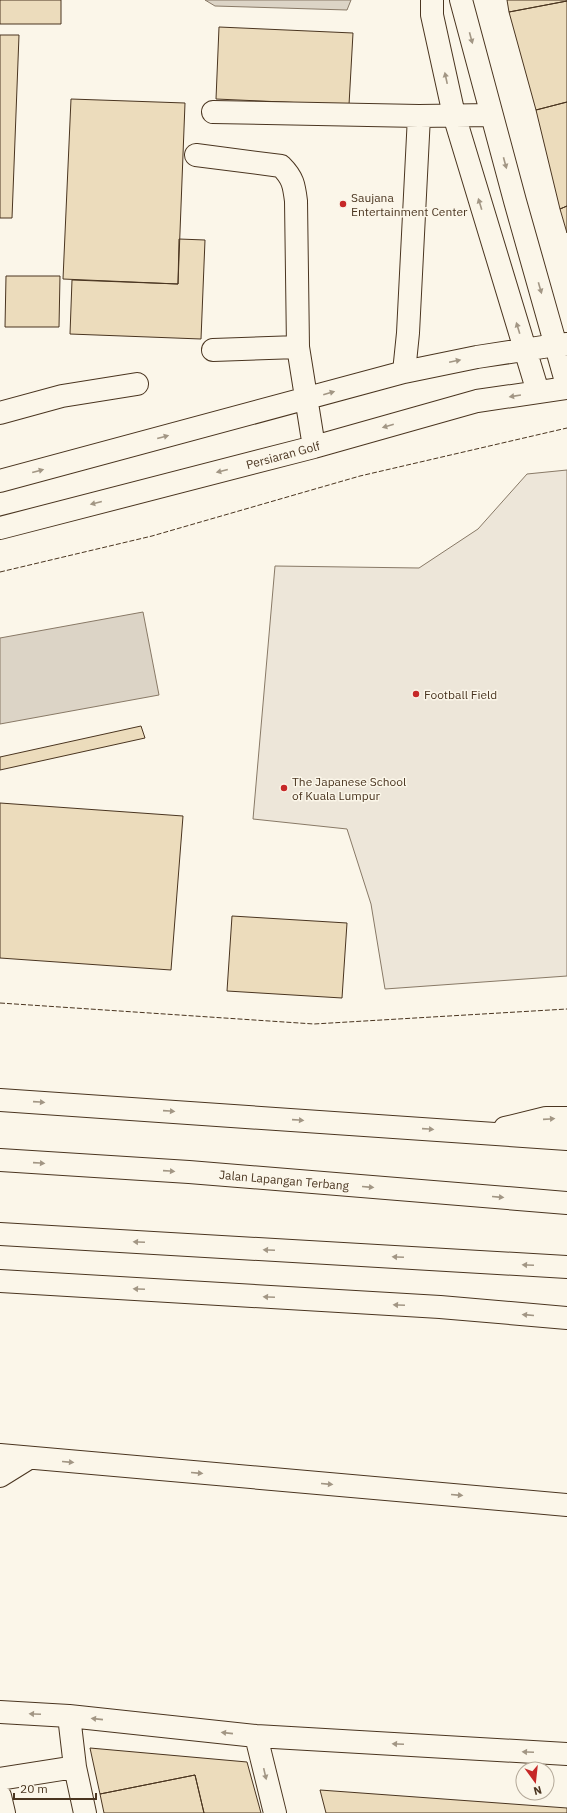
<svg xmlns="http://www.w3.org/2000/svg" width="567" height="1813" viewBox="0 0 567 1813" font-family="'IBM Plex Sans',sans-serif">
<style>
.green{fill:#ede6d9;stroke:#887966}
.water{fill:#dcd4c6;stroke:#887966}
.building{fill:#ecdcbc;stroke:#4a3520}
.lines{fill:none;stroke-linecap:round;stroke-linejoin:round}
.minor-casing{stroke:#4a3520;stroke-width:24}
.major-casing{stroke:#4a3520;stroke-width:24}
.minor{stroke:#fbf6e9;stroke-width:22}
.major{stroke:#fbf6e9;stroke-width:22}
.fence{stroke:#4a3520;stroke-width:1;stroke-dasharray:5 2;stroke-linecap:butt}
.oneway{fill:#a29684}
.poi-dot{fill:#c62828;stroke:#fbf6e9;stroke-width:1.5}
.labels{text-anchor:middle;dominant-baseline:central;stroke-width:3;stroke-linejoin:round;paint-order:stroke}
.poi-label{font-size:12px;fill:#4a3520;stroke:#fbf6e9;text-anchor:start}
.street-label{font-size:12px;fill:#4a3520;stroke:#fbf6e9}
</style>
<rect width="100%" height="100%" fill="#fbf6e9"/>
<path class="green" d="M567,470V976L385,989L371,904L347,829L253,819L275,566L419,568L478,529L527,474Z"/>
<path class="water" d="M205,0H351L347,10L215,6Z
M143,612L159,695L0,724V638Z"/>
<path class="building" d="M0,0H61V24H0Z
M507,0H567V1L509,12Z
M567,1V102L536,110L509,12Z
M219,27L353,33L349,105L216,99Z
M0,35H19L12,218H0Z
M71,99L185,103L178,284L63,279Z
M567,102V206L560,209L536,110Z
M567,206V233L560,209Z
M179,239L205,240L201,339L70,334L72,280L178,284Z
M6,276H60L59,327H5Z
M141,726L145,738L0,770V757Z
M0,803L183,816L171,970L0,958Z
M232,916L347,923L342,998L227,991Z
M90,1748L247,1762L261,1813H204L195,1775L100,1794Z
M195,1775L204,1813H104L100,1794Z
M320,1790L567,1808V1813H326Z"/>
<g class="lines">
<g class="minor-casing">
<path id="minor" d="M432,0V15L454,115L538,392
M461,0L515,201L567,385
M213,112L419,116L491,115
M196,155L281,166C293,178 294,185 296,201L298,347L314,447
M213,350L298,347
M404,372L408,333L419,116
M0,413L62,396L137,384
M0,481L404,372L477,357L556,345L567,344
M0,528L314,447L477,401L567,388
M0,1455L567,1505
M0,1476L29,1458
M0,1712L69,1716L256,1736L567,1754
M256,1736L275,1813
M75,1767L85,1813
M0,1779L75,1767L69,1716
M0,1796L4,1813"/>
</g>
<g class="major-casing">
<path id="major" d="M0,1100L567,1139
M505,1128L546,1118H567
M0,1160L189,1172L567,1203
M0,1234L567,1267
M0,1281L440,1307L567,1318"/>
</g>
<use href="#minor" class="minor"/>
<use href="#major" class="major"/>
<path class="fence" d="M0,572L152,536L360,476L567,428
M0,1003L314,1024L567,1009"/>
</g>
<defs><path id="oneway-solid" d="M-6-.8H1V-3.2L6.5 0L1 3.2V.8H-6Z"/></defs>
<g class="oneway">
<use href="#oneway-solid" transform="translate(471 38) rotate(75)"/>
<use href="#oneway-solid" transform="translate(446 78) rotate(-102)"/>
<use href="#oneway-solid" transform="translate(505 163) rotate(75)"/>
<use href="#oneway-solid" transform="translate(480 204) rotate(-107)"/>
<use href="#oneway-solid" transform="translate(540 288) rotate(74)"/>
<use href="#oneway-solid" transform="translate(518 328) rotate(-107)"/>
<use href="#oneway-solid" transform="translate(455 361) rotate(-12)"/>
<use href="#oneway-solid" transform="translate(329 393) rotate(-16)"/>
<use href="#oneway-solid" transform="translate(515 396) rotate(171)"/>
<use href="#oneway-solid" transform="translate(388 426) rotate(164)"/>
<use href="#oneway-solid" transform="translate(163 437) rotate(-15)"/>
<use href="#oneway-solid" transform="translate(38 471) rotate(-15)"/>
<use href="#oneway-solid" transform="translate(222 471) rotate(166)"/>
<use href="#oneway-solid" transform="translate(96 503) rotate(166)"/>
<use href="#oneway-solid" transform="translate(39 1102) rotate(4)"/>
<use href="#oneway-solid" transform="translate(169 1111) rotate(4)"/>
<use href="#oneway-solid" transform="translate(549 1119) rotate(-4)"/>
<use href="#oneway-solid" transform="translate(298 1120) rotate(4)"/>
<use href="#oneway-solid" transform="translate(428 1129) rotate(4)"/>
<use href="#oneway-solid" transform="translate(39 1163) rotate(4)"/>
<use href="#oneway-solid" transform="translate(169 1171) rotate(4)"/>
<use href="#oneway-solid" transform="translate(368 1187) rotate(5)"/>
<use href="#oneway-solid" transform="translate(498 1197) rotate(5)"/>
<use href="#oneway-solid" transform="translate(139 1242) rotate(-177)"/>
<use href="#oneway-solid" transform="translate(269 1250) rotate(-177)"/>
<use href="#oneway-solid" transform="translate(398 1257) rotate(-177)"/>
<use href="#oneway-solid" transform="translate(528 1265) rotate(-177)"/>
<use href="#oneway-solid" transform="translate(139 1289) rotate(-177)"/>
<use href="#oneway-solid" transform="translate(269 1297) rotate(-177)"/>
<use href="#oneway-solid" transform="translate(399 1305) rotate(-177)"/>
<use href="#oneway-solid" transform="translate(528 1315) rotate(-175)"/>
<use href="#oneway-solid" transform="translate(68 1462) rotate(5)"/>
<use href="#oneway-solid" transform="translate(197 1473) rotate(5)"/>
<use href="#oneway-solid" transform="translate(327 1484) rotate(5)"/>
<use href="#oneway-solid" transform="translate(457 1495) rotate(5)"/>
<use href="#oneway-solid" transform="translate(35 1714) rotate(-177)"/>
<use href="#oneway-solid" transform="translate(97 1719) rotate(-174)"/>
<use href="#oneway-solid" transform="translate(227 1733) rotate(-174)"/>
<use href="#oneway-solid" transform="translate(398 1744) rotate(-177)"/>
<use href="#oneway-solid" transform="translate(528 1752) rotate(-177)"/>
<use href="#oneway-solid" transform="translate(265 1774) rotate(77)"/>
</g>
<g class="poi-dot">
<circle cx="343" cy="204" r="4"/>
<circle cx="416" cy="694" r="4"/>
<circle cx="284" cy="788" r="4"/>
</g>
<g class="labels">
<g class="poi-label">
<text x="351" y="197">Saujana<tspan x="351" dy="14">Entertainment Center</tspan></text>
<text x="424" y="694">Football Field</text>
<text x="292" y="781">The Japanese School<tspan x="292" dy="14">of Kuala Lumpur</tspan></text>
</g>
<g class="street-label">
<text transform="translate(283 455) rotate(-15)">Persiaran Golf</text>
<text transform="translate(284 1180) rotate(5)">Jalan Lapangan Terbang</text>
</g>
</g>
<g transform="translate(535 1781) rotate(165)"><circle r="19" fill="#fbf6e9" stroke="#b4a999"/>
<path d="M0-3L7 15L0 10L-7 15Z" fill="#c62828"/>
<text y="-6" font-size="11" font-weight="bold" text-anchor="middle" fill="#4a3520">N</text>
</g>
<path d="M14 1793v6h82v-6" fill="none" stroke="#4a3520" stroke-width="2"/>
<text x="20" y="1793" font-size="12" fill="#4a3520" stroke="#fbf6e9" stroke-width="3" paint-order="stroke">20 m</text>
</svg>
